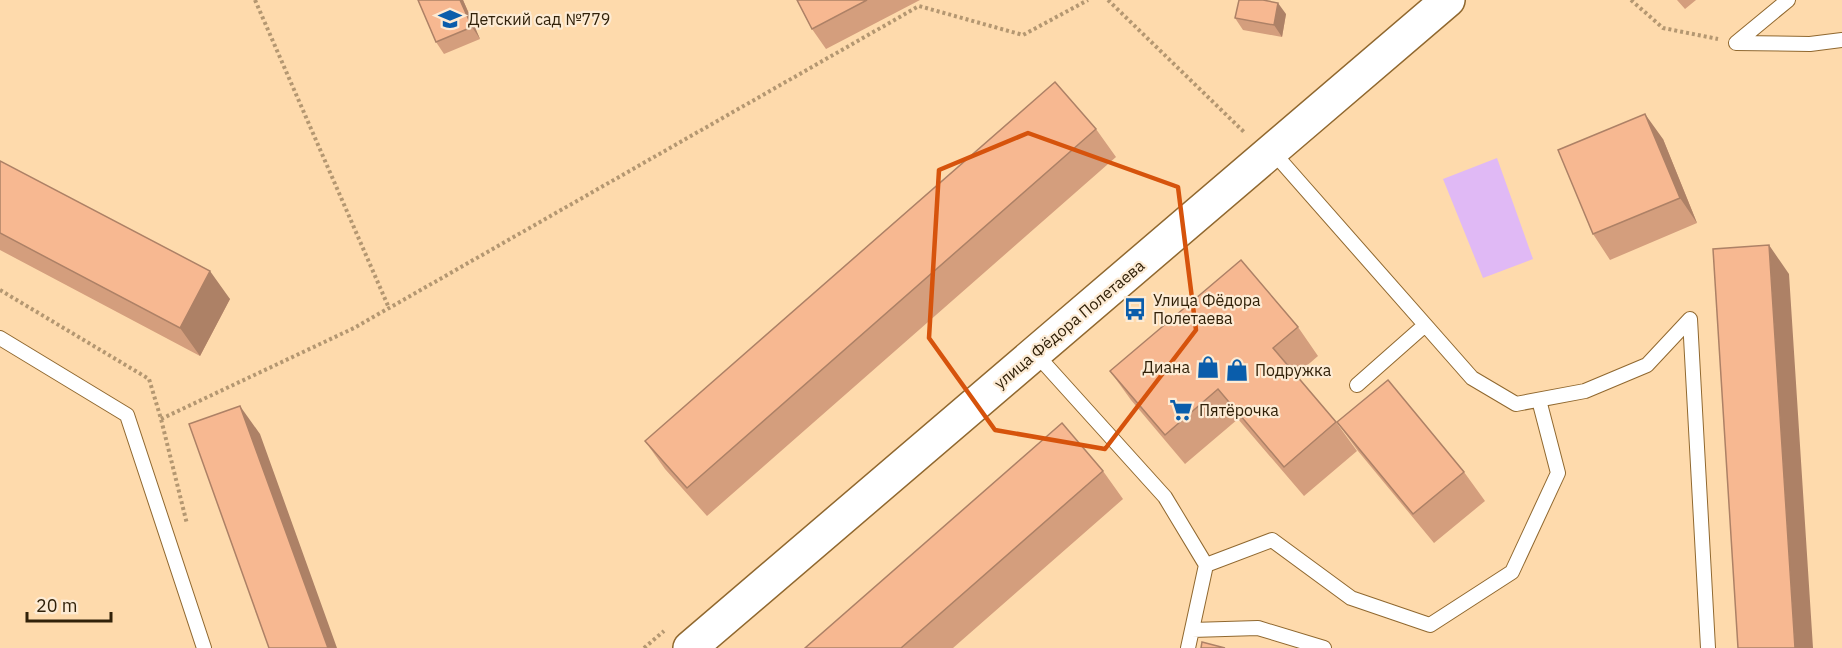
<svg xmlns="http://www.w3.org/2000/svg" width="1842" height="648" viewBox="0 0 1842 648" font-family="'IBM Plex Sans',sans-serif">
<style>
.pitch{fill:#e0b9f5}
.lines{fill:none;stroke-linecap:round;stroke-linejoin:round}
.lane-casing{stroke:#90682f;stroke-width:16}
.secondary-casing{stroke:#90682f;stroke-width:36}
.path{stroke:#b49771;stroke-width:4;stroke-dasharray:3 3;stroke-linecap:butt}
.lane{stroke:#fff;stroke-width:14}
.secondary{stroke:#fff;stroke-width:33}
.wall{fill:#d49e7d}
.shaded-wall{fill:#ad8166}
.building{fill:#f7b891;stroke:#ad8166;stroke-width:1.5}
.marked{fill:none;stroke:#d6530c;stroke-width:4.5;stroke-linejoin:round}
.labels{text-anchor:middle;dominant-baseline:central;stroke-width:4.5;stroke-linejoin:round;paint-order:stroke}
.poi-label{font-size:16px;fill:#312109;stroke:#fdebd4;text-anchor:start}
.street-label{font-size:16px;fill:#312109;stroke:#fdebd4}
</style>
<rect width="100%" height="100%" fill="#fedaac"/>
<path class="pitch" d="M1497,158L1533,259L1483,278L1443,179Z"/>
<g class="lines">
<g class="lane-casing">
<path id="lane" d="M1788,0L1736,43L1810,44L1842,40
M1272,151L1472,378L1516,404L1585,391L1647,365L1690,319L1708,648
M0,338L127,415L204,648
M1035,353L1165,497L1206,565L1188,648
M1357,385L1425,325
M1206,565L1272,540L1351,598L1430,625L1512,572L1558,473L1539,400
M1192,630L1258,628L1324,648"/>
</g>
<g class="secondary-casing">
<path id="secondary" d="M690,648L1448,0"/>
</g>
<path class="path" d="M255,0L389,308
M1108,0L1244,132
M1631,0L1663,28L1718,39
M0,290L149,379L161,419L187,524
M161,419L354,328L919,6L1023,35L1088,0
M644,648L664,631"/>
<use href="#lane" class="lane"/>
<use href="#secondary" class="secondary"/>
</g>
<path class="wall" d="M418,0H463L480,39L444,54L436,42Z
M797,0H920L826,49L812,29Z
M1677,0H1696L1685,9Z
M1286,14L1282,37L1243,30L1235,18Z
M1096,129L1116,157L707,516L665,469L645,441Z
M1663,139L1697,223L1610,260L1593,234Z
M0,161L230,299L200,356L0,250Z
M1298,327L1318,356L1296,375L1336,422L1357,451L1304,496L1238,419L1185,464L1131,400L1110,371Z
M1337,422L1464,472L1485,501L1434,543L1358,451Z
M1103,471L1123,499L953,648H805Z"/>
<path class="shaded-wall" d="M460,0H463L480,39L472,27Z
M1278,3L1286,14L1282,37L1274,25Z
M1645,114L1663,139L1697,223L1680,198Z
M1769,245L1789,274L1813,648H1795Z
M210,271L230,299L200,356L180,328Z
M240,406L260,434L337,648H328Z"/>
<path class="building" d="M418,0H460L472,27L436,42Z
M797,0H867L812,29Z
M1239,0H1263L1278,3L1274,25L1235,18Z
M1055,82L1096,129L687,488L645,441Z
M1645,114L1680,198L1593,234L1558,150Z
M0,161L210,271L180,328L0,233Z
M1769,245L1795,648H1738L1713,249Z
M1241,260L1298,327L1273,348L1336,422L1284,467L1218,389L1165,435L1110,371Z
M1388,380L1464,472L1413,514L1337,422Z
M240,406L328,648H269L189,424Z
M1062,423L1103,471L901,648H805Z
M1202,642L1225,648H1201Z"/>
<path class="marked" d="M1028,133L1178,187L1196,330L1105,449L995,430L929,338L939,170Z"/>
<defs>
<g id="school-bare" transform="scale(1.8)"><path d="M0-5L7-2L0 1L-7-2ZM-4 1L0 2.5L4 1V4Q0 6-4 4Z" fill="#0a5dab" stroke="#fdebd4" stroke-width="2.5" paint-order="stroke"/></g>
<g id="bus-bare" transform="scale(1.8)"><path d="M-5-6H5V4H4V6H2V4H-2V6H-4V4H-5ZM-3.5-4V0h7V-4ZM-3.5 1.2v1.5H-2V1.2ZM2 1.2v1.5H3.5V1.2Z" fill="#0a5dab" stroke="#fdebd4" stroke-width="2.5" paint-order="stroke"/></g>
<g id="shop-bare" transform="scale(1.8)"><path d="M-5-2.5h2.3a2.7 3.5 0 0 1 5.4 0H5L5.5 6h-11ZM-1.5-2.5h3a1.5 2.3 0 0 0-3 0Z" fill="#0a5dab" stroke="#fdebd4" stroke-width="2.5" paint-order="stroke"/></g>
<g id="supermarket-bare" transform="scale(1.8)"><path d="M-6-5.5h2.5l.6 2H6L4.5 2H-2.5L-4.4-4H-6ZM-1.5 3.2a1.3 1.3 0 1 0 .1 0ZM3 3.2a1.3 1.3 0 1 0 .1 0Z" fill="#0a5dab" stroke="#fdebd4" stroke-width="2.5" paint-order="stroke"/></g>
</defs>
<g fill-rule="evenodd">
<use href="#school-bare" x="450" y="19"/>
<use href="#bus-bare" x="1135" y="309"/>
<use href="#shop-bare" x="1208" y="367"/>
<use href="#shop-bare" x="1237" y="370"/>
<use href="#supermarket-bare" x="1181" y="410"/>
</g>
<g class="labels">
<g class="poi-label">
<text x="468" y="19">Детский сад №779</text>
<text x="1153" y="300">Улица Фёдора<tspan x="1153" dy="18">Полетаева</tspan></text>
<text x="1190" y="367" text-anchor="end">Диана</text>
<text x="1255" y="370">Подружка</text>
<text x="1199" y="410">Пятёрочка</text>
</g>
<g class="street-label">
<text transform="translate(1069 324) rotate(-40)">улица Фёдора Полетаева</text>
</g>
</g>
<path d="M27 612v9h84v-9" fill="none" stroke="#312109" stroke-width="3"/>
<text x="36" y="612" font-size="18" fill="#312109" stroke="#fdebd4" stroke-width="4.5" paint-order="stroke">20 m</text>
</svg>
